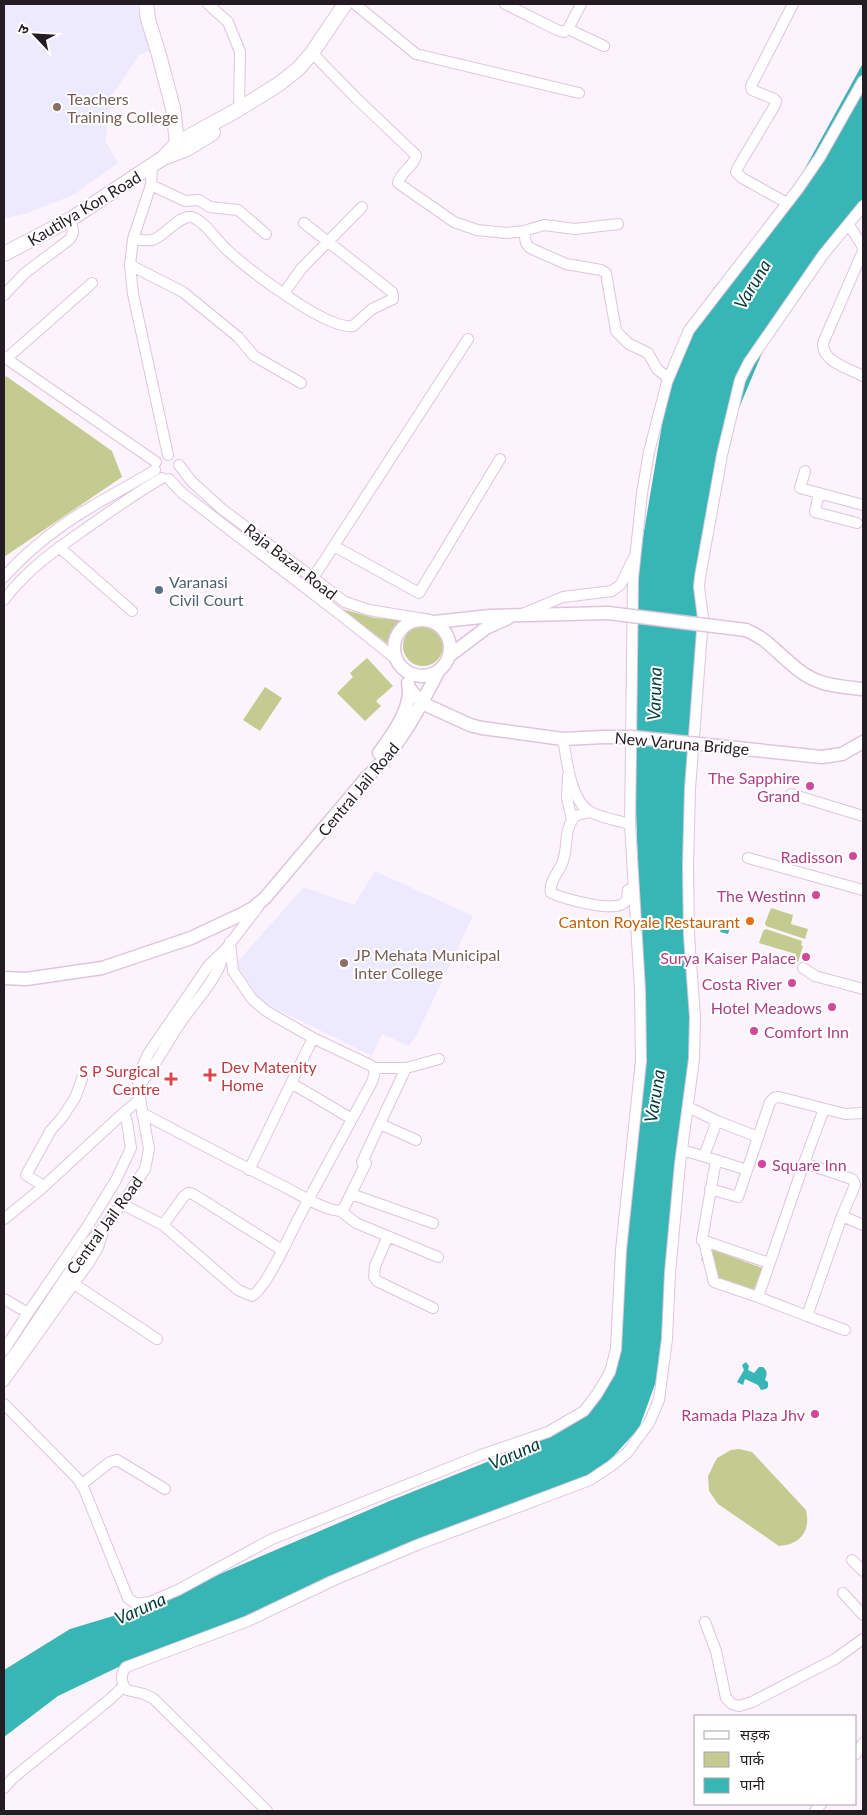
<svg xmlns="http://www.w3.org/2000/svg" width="867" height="1815" viewBox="0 0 867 1815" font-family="Lato,'Noto Sans Devanagari',sans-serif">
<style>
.education{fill:#ede9ff}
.green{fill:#c3cb90}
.water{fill:#38b6b6}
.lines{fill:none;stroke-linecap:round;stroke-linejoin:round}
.minor-casing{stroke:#dec5dd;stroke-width:12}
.major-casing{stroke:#dec5dd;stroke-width:15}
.highway-casing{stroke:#dec5dd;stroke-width:16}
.minor{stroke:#fff;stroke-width:10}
.major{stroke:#fff;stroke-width:12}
.highway{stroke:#fff;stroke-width:14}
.major-bridge-casing{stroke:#dec5dd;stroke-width:15;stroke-linecap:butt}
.major-bridge{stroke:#fff;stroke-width:12}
.education-dot{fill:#8d6e63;stroke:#fff;stroke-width:2}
.service-dot{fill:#5c6f8a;stroke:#fff;stroke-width:2}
.hotel-dot{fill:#d1479c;stroke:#fff;stroke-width:2}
.food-dot{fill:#e8710a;stroke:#fff;stroke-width:2}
.health-dot{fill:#e0444e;stroke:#fff;stroke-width:2}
.labels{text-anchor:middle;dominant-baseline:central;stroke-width:4;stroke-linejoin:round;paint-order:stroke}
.education-label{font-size:16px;fill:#785e54;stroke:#fff;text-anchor:start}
.street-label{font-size:16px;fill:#241b23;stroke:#fff}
.service-label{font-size:16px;fill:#4e5e75;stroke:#fff;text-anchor:start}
.hotel-label{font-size:16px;fill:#b23c85;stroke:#fff;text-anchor:end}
.food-label{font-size:16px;fill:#c56008;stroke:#fff;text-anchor:end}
.health-label{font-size:16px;fill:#be3a42;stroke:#fff;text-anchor:start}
.water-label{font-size:18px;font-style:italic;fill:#003b3b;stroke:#fff}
</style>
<rect width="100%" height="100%" fill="#fdf3fc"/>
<path class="education" d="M4,4H136L150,51L139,55L113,94L105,140L118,163L73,195L25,214L4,218Z
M375,871L473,916L417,1034L409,1046L382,1034L372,1056L262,1002L237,966L238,961L304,887L354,905Z"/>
<path class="green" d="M6,376L112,451L122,477L4,557V381Z
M342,609L375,618L402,620C394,629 391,635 390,646Z
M403 646a20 20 0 1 1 40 0a20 20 0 1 1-40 0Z
M367,658L393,686L376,701L381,706L365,721L337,693L353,677L350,673Z
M265,687L282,698L260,731L243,720Z
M771,908L793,915L791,924L808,929L805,939L766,926L765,923Z
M766,929L802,941L801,945L803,946L798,962L793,959L796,954L759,943L763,931Z
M706,1247L762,1268L753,1292L712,1277L708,1263L701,1260Z
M739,1449L752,1452L806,1510C811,1530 801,1545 779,1546L718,1504L709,1491L708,1476L717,1458L731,1450Z"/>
<path class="water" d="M863,63V198L765,346L734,420L703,581L694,667L687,774L685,916L692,1041L686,1104L677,1144L669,1346L639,1428L601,1470L300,1598L131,1661L58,1696L4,1737V1670L70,1629L143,1607L392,1500L544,1439L599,1396L617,1362L618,1259L642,981L635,780L633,597L671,371L714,288L788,199Z
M724,919L732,921L728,934L720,932Z
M746,1362L749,1366L748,1370L754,1373L759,1367H763C768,1372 767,1374 765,1380L768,1382V1387L766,1389L761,1390L758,1385L745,1379L743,1385L737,1382L744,1370L742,1365Z"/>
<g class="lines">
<g class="minor-casing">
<path id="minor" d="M208,4L228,22L240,52L239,109
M355,4L416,54L579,93
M505,4L557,30L564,32L568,29L581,4
M568,29L604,46
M317,58L356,98L416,155C415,166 400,172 398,183L454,222L477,230L507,233L524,231L544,225L575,229L618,224
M152,165L151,185L133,239L130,265L133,294L168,455
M151,185L185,201L199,200L210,207L238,210L266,234
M787,203L742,178L736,172L738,167L775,105L776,101L774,99L752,90L751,86L793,4
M849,225L863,247
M524,231L526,243L530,248L566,264L601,270L606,273L616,331L629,344L648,353L657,369L668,378
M133,239C139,240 146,241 152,240C164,237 179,215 191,217C203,219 218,242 227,250C248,269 326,330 353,326L372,309L393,299V295L392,292L304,223
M863,251L823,343C822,362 848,368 863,376
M130,265L183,292L238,337L254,356L301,383
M284,293L301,269L362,207
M4,295L25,273L70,239L73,233L71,219
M4,357L156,462
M6,359L92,283
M179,465L192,482L222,509L345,602L369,610L424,619
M805,471L800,488L863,505
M169,479L182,493L346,619L396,659
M819,493L815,512L857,523
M334,546L419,593L500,459
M59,547L132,611
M4,577C29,549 59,526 91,507C113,494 134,483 155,470
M313,578L468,339
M4,600C27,569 57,549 88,527C112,510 136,493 162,478
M522,614L563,597L612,591L621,584L633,559
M563,739C567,760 570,799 589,811C600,818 617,820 630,824
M568,776L567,798L572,820
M791,794L863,816
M590,812C585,813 576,814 573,819C564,831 568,847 563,861C560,871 548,882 551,893C563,898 618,915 626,901C628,898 627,893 628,890L634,888
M748,858L863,890
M803,968L815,976L863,989
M374,1068H406L439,1059
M291,1083L352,1119
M138,1087C154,1068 165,1046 179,1025C194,1002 219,979 225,950
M688,1107L717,1121L758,1137
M142,1113C189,1138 237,1163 285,1187C300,1195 324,1210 341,1211L344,1208L366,1163
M380,1124L416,1140
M682,1150L716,1160L702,1240L769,1263
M704,1156L717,1121
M716,1160L747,1170
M362,1162L406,1068
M804,1163L824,1109
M249,1170L313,1038
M44,1186L26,1175L51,1130L61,1119L75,1098L82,1079
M710,1189L738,1197L770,1102L774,1098L779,1097L845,1114L863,1113
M351,1194L433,1223
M122,1204L163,1225L238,1290L252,1296C266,1288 289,1237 297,1221C322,1174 347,1128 372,1082L375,1072L372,1066L313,1038L266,1011L252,999L233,971L230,942
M341,1211L356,1223L438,1257
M4,1219L41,1189L120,1116L140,1099
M163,1225L184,1196L188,1193L193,1194L282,1250
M388,1236L375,1266L374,1277L377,1281L433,1308
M704,1242L714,1282L758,1297
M74,1284L157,1339
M4,1299L28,1313L4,1350
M28,1313L87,1227L116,1180L131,1148L127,1122L124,1113
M807,1316L758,1297L804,1163L852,1179L854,1182L855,1185L842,1216
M845,1330L807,1316L842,1216L863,1225
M4,1367L18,1349L88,1244L105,1226L122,1204L145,1169L149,1149L140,1099L138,1080L141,1070L148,1054L209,965L225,950L258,907
M4,1381L90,1261L98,1247L104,1229
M4,1404L78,1479L84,1489L128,1598L136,1604L150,1602L178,1590L272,1539L481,1455L548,1432L584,1411L597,1394L610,1372L616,1349L621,1250L641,1061L640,990L630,824L631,745L633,578L642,493L649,452L667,382L689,330L798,189L820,157L863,81
M81,1485L110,1462L117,1460L165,1489
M852,1560L863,1571
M843,1593L863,1615
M705,1622L716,1651L726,1698L732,1704L739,1706L752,1702L835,1659L863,1639
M856,1754L863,1743
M4,1788L13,1778L109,1700L124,1686
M267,1811L154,1699L144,1694L127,1690C121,1683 120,1674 126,1667L248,1621L332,1581L417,1545L590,1480L611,1466L627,1453L649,1423L659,1400L667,1339L670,1273L680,1164L694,1059L695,1017L689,935L688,865L690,789L703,618L699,587L700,577L722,455L740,380L749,362L823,255L863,206
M815,1811L821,1804"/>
</g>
<g class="major-casing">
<path id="major" d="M394 648a28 28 0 1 1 56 0a28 28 0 1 1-56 0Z
M435,622L490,616L608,613
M746,630C767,639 772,648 789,662C813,685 832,686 863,689
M449,656L486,628L508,618
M409,688L422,703L470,725L482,728L563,739L603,737
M379,753C392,735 414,706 408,683
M822,757L842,754L863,742
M4,978L26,979L102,968L191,938L240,915L253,908L265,898L367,777C399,748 419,709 439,670"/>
</g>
<g class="highway-casing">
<path id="highway" d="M146,4L148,19L159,55L173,108L178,151
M166,157L187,149L213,133
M4,254L71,219L163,158L177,143L239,109L279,84L298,69L312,53L345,4"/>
</g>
<use href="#minor" class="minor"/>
<use href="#major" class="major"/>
<use href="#highway" class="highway"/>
<g class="major-bridge-casing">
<path id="major-bridge" d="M608,613L746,630
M603,737H632L822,757"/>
</g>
<use href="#major-bridge" class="major-bridge"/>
</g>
<g class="education-dot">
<circle cx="57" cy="107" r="5"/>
<circle cx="344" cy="963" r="5"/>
</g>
<circle class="service-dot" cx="159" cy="590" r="5"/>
<g class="hotel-dot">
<circle cx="810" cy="786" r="5"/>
<circle cx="853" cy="856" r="5"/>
<circle cx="816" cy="895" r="5"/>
<circle cx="806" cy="957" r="5"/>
<circle cx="792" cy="983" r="5"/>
<circle cx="832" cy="1007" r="5"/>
<circle cx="754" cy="1031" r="5"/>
<circle cx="762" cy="1164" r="5"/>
<circle cx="815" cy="1414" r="5"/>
</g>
<circle class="food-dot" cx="750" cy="921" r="5"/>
<g class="health-dot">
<path d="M207.5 1067.5h5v5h5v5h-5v5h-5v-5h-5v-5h5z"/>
<path d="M168.5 1071.5h5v5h5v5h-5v5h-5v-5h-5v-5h5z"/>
</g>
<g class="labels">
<g class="education-label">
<text x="67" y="98">Teachers<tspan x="67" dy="18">Training College</tspan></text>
<text x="354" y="954">JP Mehata Municipal<tspan x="354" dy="18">Inter College</tspan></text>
</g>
<g class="street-label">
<text transform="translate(84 208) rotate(-31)">Kautilya Kon Road</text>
<text transform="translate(291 561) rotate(38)">Raja Bazar Road</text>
<text transform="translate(682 743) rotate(5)">New Varuna Bridge</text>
<text transform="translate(358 789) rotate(-50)">Central Jail Road</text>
<text transform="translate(104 1225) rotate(-54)">Central Jail Road</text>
</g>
<g class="service-label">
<text x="169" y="581">Varanasi<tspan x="169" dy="18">Civil Court</tspan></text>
</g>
<g class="hotel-label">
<text x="800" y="777">The Sapphire<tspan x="800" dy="18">Grand</tspan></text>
<text x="843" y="856">Radisson</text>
<text x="806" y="895">The Westinn</text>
<text x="796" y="957">Surya Kaiser Palace</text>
<text x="782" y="983">Costa River</text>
<text x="822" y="1007">Hotel Meadows</text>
<text x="764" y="1031" text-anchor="start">Comfort Inn</text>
<text x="772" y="1164" text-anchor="start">Square Inn</text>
<text x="805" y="1414">Ramada Plaza Jhv</text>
</g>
<g class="food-label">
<text x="740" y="921">Canton Royale Restaurant</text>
</g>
<g class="health-label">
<text x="221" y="1066">Dev Matenity<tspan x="221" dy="18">Home</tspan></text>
<text x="160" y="1070" text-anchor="end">S P Surgical<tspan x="160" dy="18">Centre</tspan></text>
</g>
<g class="water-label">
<text transform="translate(752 284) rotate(-59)">Varuna</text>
<text transform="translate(654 694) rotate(-88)">Varuna</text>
<text transform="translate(654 1096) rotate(-81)">Varuna</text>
<text transform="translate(514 1453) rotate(-24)">Varuna</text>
<text transform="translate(140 1608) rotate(-24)">Varuna</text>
</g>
</g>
<rect width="867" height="1815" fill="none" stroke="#241b23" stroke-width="10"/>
<rect x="694" y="1715" width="162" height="90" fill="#ffffff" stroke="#a7a4a7"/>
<rect x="704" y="1731" width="25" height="8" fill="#ffffff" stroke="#a7a4a7"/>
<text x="740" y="1740" font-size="15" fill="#241b23">सड़क</text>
<rect x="704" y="1752" width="25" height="15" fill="#c3cb90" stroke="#a7a4a7"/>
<text x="740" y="1765" font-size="15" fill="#241b23">पार्क</text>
<rect x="704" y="1778" width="25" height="15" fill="#38b6b6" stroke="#a7a4a7"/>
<text x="740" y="1790" font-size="15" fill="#241b23">पानी</text>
<g transform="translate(35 35) rotate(295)" stroke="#ffffff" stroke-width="4" paint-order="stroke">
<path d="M0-4L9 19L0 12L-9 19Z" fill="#241b23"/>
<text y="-8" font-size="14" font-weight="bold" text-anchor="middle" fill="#241b23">उ</text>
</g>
</svg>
